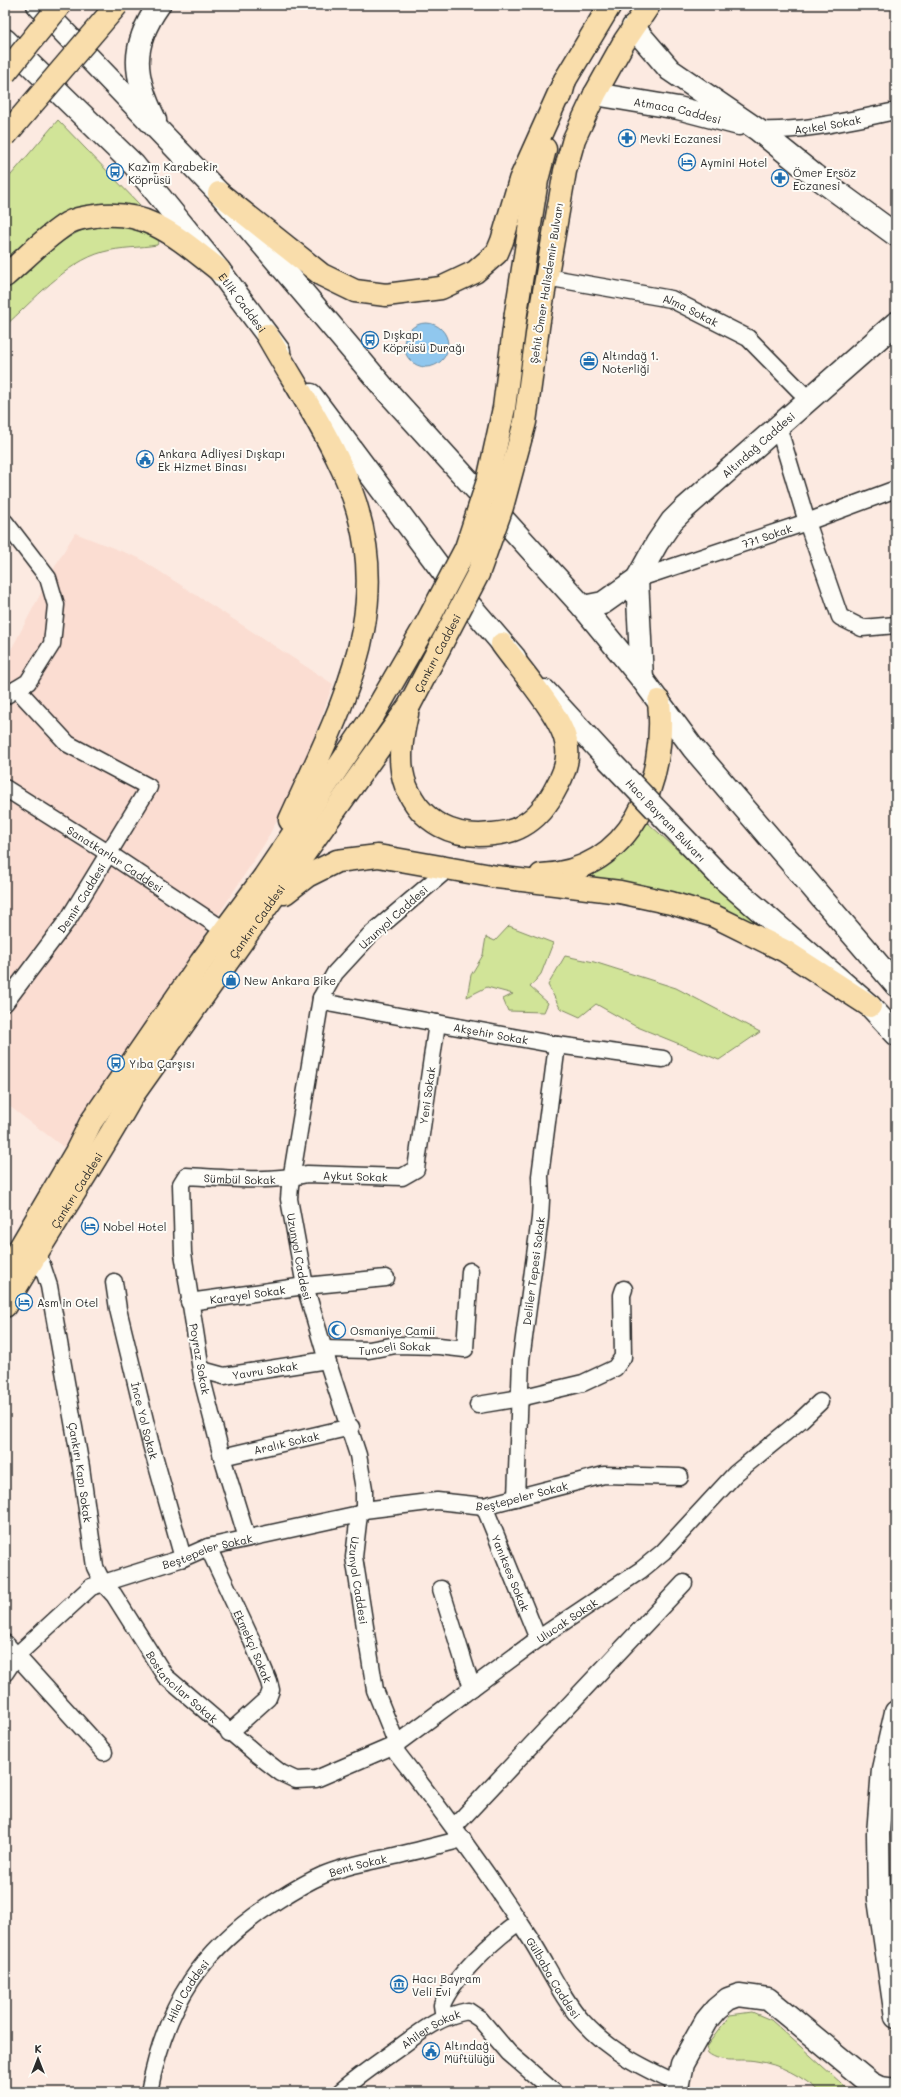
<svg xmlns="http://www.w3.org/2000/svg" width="901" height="2097" viewBox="0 0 901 2097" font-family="Mali,sans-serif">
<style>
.built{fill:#fbddd2}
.green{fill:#d1e498;stroke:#7e8862}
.water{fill:#90c7ee;stroke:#6889a0}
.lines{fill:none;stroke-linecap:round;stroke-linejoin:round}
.street-casing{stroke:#2b2b2b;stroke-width:19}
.secondary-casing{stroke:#2b2b2b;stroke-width:25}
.primary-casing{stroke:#2b2b2b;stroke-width:25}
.street{stroke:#fdfcf7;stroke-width:16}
.secondary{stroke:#fdfcf7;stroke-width:22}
.primary{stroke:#f9ddab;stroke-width:22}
.secondary-bridge-casing{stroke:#2b2b2b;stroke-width:25;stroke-linecap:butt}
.primary-bridge-casing{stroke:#2b2b2b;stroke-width:25;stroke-linecap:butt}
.secondary-bridge{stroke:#fdfcf7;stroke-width:22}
.primary-bridge{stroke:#f9ddab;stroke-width:22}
.labels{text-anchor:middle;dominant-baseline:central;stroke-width:4;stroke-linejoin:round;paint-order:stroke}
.street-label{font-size:11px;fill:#2b2b2b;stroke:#fdfcf7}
.poi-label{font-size:11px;fill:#2b2b2b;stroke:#fdfcf7;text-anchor:start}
</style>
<rect width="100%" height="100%" fill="#fceae1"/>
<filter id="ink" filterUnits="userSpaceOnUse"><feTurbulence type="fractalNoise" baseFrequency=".025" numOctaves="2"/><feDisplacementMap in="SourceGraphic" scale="8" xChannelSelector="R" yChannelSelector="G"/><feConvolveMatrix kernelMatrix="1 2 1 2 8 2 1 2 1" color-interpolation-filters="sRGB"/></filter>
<g filter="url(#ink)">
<path class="built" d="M75,533L139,558L333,684L302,772L265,843L66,1149L5,1103V661L58,561Z"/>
<path class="green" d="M58,120L140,205H114L5,265V182Z
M115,226C128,226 150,229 159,241L157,245C139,248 121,247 103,252C66,262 33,301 5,326V290C25,273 66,232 90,228C98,226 106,226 115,226Z
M648,823L769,934L586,879L620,853Z
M509,926L553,943L541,974L530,987L548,1003L544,1012L508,1011L503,999L513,994L487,987L467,997L471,975L483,955L486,937L495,941Z
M565,956L594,962L676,988L760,1032L719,1060L635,1026L596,1004L580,1017L560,1008L548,985Z
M752,2012L771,2020L851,2092H820C803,2077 780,2064 756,2061C740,2058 722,2064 708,2053L706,2047L730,2015Z"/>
<path class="water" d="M404 345a22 22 0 1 1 44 0a22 22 0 1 1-44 0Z"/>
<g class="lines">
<g class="street-casing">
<g id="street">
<path id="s1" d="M758,130C804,132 851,120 896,111"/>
<path id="s2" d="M546,277L671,299L748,338L808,399"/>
<path d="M778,426L807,522L840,617L862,628L896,625"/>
<path d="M5,522L48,578L56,605L52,644L28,682L5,696"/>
<path id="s3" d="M637,579L807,522L896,489"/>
<path id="s4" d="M5,788L108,853L224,930"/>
<path id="s5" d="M449,868L370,935L335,973L321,998L290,1186L289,1199L305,1286L327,1360L358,1455L364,1489V1510L359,1514L354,1557L375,1690L394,1737L397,1753C443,1812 487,1872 528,1935C546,1962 562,1999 583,2022C609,2051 642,2067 676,2083"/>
<path id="s6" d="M321,998L333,1004L557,1045L663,1059"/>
<path id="s7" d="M5,1003L69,918L149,787L68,744L17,689"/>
<path id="s8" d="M37,1250L49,1286L81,1467L95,1567L103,1583L114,1595L165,1676L255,1753L281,1773L296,1780L316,1779L395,1745L538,1639L641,1570L663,1552L736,1473L801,1420L820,1402"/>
<path id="s9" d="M114,1282L118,1309L150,1441L183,1558"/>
<path id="s10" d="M189,1302L305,1286L386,1278"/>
<path id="s11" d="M324,1349L369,1350L396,1345L439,1346L465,1349L470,1271"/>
<path id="s12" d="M202,1370L224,1376L327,1360"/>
<path d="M478,1405L520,1398L583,1383L615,1368L623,1357L622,1295L624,1289"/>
<path id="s13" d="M222,1457L351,1427"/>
<path id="s14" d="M516,1498L521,1360L540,1218L541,1200L540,1176L557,1045"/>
<path id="s15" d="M484,1506L538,1639"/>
<path id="s16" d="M364,1510L437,1501L484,1506L604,1475L680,1477"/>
<path id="s17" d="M247,1538L222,1457L203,1383L183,1253L181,1184L186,1176C226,1178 269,1183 307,1174L402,1177L416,1169L437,1023"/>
<path id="s18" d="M208,1547L252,1641L269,1682L271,1690L268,1698L229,1733"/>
<path d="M441,1589L472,1688"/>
<path d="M5,1643L104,1752"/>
<path id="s19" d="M5,1673L17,1655L91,1587L183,1558L208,1547L359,1514"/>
<path d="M454,1827L684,1583"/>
<path d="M444,2018L442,2005C453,1978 494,1939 519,1922"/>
<path id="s20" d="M149,2092C166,2004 201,1948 278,1900C292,1891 307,1882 323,1875C344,1866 367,1862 390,1857C414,1852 439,1845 463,1839"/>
<path id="s21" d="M340,2092C357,2077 375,2065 393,2052C417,2035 438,2016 468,2011L480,2019L509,2053L554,2092"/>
</g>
</g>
<g class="secondary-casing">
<g id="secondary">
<path d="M38,5L219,193L384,388L583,607L642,679L693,748L896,985"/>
<path d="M633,27L670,70L758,130L814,175L896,235"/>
<path id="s22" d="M5,40L134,165L219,270L279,351"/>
<path id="s23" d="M595,94L678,108L739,124"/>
<path d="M155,120C133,76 130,46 159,5"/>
<path d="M311,395L455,588L515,658"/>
<path d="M637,579L642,679"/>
<path id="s24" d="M583,607L603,603L637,579L657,543L672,521L683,510L896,323"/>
<path d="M545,691L604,755"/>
<path d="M720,876L870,1006L896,1034"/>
<path d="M896,1712L883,1769L878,1834L879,1899L896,2017"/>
<path d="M676,2092L682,2064L706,2021L716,2009L728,1999L739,1995L768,1999L870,2083L880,2088L896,2090"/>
</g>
</g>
<g class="primary-casing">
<g id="primary">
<path d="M561,95L565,80L610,5"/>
<path d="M219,193L322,275L355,291L386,295L441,288L475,272L497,253L502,241L520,180L565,80"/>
<path d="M5,276C25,259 45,237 68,223C75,219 86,217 95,216C148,208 180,240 219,270"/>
<path d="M516,313L537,180L545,149"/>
<path d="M539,320L565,171L574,139L595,94L624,42L649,5"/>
<path d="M267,335C290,376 317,416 337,458C405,595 347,694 290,820"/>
<path d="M407,714C402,736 397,763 406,786C421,823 454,839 493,834C503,833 514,831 522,826C539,817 549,802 557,786C565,772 570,758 566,742C561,715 519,668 502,644"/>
<path d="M541,875C632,871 667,781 659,701"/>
<path d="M285,893L307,876L337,861L378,856L497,877L620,892L671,903L714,916L785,951L870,1006"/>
<path d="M5,1273L76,1152L91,1122L201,962L264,877L374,714"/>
<path id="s25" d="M5,1306C46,1235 93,1167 133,1095L409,706"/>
</g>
</g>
<use href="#street" class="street"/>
<use href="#secondary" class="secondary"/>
<use href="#primary" class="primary"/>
<g class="secondary-bridge-casing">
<g id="secondary-bridge">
<path id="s26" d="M604,755L720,876"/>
</g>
</g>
<g class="primary-bridge-casing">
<g id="primary-bridge">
<path d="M5,73L60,5"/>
<path d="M5,136L117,5"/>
<path id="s27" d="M409,706L478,574L502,507L525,422L539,320"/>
<path d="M374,714L426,624L466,548L488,481L504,408L516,313"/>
</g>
</g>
<use href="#secondary-bridge" class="secondary-bridge"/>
<use href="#primary-bridge" class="primary-bridge"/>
</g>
</g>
<defs>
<g id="pharmacy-ring" transform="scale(0.9)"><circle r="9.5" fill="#fdfcf7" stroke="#1f6fb2" stroke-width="1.5"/><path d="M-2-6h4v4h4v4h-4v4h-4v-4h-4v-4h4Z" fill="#1f6fb2"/></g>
<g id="hotel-ring" transform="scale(0.9)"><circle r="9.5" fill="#fdfcf7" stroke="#1f6fb2" stroke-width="1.5"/><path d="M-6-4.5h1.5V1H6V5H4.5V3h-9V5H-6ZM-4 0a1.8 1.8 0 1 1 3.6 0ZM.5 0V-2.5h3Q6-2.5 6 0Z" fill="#1f6fb2"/></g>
<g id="bus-ring" transform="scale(0.9)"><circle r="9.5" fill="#fdfcf7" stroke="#1f6fb2" stroke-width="1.5"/><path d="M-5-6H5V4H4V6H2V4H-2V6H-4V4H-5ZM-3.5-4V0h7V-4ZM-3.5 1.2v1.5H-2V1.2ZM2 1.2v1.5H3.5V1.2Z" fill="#1f6fb2"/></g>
<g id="office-ring" transform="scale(0.9)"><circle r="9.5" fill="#fdfcf7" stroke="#1f6fb2" stroke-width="1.5"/><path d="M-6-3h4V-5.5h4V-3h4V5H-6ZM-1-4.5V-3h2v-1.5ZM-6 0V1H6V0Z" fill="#1f6fb2"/></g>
<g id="civic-ring" transform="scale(0.9)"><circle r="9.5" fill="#fdfcf7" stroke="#1f6fb2" stroke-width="1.5"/><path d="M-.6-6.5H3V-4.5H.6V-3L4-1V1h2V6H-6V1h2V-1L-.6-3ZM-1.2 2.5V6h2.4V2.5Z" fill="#1f6fb2"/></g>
<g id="shop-ring" transform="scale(0.9)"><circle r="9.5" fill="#fdfcf7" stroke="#1f6fb2" stroke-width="1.5"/><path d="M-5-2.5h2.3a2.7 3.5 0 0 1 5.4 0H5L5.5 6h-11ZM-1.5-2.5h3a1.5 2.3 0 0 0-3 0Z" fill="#1f6fb2"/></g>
<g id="mosque-ring" transform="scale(0.9)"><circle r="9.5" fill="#fdfcf7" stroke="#1f6fb2" stroke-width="1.5"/><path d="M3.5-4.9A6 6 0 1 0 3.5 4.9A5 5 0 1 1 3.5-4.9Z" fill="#1f6fb2"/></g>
<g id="museum-ring" transform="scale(0.9)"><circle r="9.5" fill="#fdfcf7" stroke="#1f6fb2" stroke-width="1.5"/><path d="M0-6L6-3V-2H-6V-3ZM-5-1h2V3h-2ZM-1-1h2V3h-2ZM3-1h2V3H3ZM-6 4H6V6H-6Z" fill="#1f6fb2"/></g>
</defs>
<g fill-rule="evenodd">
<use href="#pharmacy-ring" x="627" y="138"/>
<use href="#hotel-ring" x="687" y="162"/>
<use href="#bus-ring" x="115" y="172"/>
<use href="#pharmacy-ring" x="780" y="178"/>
<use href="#bus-ring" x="370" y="340"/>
<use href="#office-ring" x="589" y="361"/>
<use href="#civic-ring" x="145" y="459"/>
<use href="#shop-ring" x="231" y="980"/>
<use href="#bus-ring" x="116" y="1063"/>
<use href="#hotel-ring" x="90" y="1226"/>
<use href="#hotel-ring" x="24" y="1302"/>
<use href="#mosque-ring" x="337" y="1330"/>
<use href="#museum-ring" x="399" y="1984"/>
<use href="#civic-ring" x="431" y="2051"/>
</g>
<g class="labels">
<g class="street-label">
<text stroke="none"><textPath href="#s23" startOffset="84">Atmaca Caddesi</textPath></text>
<text stroke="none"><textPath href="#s1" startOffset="70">Açıkel Sokak</textPath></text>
<text transform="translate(546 283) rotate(-81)">Şehit Ömer Halisdemir Bulvarı</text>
<text stroke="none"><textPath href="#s22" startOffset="355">Etlik Caddesi</textPath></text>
<text stroke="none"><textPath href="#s2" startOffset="149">Alma Sokak</textPath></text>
<text stroke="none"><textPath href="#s24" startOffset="245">Altındağ Caddesi</textPath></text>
<text stroke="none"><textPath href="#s3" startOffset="137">771 Sokak</textPath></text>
<text stroke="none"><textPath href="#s27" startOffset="60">Çankırı Caddesi</textPath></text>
<text stroke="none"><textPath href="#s26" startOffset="90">Hacı Bayram Bulvarı</textPath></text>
<text stroke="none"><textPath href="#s4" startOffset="131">Sanatkarlar Caddesi</textPath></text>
<text stroke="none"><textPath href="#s7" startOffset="130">Demir Caddesi</textPath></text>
<text transform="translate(393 917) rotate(-42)">Uzunyol Caddesi</text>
<text stroke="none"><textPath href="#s25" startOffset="460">Çankırı Caddesi</textPath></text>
<text stroke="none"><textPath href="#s6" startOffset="174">Akşehir Sokak</textPath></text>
<text stroke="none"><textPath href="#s17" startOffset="678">Yeni Sokak</textPath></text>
<text stroke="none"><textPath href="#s17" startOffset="541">Aykut Sokak</textPath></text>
<text stroke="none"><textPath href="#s17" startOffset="425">Sümbül Sokak</textPath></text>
<text stroke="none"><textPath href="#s25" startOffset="136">Çankırı Caddesi</textPath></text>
<text stroke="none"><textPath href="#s5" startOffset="446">Uzunyol Caddesi</textPath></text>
<text stroke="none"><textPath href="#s14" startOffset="228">Deliler Tepesi Sokak</textPath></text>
<text stroke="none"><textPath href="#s10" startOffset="59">Karayel Sokak</textPath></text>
<text stroke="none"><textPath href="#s11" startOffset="71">Tunceli Sokak</textPath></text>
<text transform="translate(200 1359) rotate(80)">Poyraz Sokak</text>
<text stroke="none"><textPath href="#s12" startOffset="64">Yavru Sokak</textPath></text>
<text stroke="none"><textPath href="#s9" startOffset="142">İnce Yol Sokak</textPath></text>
<text stroke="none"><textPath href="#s13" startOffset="66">Aralık Sokak</textPath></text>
<text stroke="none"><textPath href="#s8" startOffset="227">Çankırı Kapı Sokak</textPath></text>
<text stroke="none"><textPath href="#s16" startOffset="160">Beştepeler Sokak</textPath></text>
<text stroke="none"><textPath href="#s19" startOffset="244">Beştepeler Sokak</textPath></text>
<text stroke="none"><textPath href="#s15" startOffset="72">Yanıkses Sokak</textPath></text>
<text stroke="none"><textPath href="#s5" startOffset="782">Uzunyol Caddesi</textPath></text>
<text stroke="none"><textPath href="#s8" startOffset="939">Ulucak Sokak</textPath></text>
<text stroke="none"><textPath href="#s18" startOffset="109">Ekmekçi Sokak</textPath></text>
<text stroke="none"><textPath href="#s8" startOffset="472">Bostancılar Sokak</textPath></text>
<text stroke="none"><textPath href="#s20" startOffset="327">Bent Sokak</textPath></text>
<text stroke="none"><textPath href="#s5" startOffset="1234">Gülbaba Caddesi</textPath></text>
<text stroke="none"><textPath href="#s20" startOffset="109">Hilal Caddesi</textPath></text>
<text stroke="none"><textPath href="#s21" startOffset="111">Ahiler Sokak</textPath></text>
</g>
<g class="poi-label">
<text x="640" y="138">Mevki Eczanesi</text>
<text x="700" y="162">Aymini Hotel</text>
<text x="128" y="166">Kazım Karabekir<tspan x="128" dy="13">Köprüsü</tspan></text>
<text x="793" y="172">Ömer Ersöz<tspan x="793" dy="13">Eczanesi</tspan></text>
<text x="383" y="334">Dışkapı<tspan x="383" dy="13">Köprüsü Durağı</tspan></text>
<text x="602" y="355">Altındağ 1.<tspan x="602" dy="13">Noterliği</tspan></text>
<text x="158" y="453">Ankara Adliyesi Dışkapı<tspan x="158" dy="13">Ek Hizmet Binası</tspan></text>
<text x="244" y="980">New Ankara Bike</text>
<text x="129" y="1063">Yıba Çarşısı</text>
<text x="103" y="1226">Nobel Hotel</text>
<text x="37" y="1302">Asm in Otel</text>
<text x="350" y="1330">Osmaniye Camii</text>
<text x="412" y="1978">Hacı Bayram<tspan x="412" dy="13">Veli Evi</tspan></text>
<text x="444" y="2045">Altındağ<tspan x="444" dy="13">Müftülüğü</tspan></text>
</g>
</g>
<rect width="901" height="2097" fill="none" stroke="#fdfcf7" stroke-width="20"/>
<rect x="10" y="10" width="881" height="2077" fill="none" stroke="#2b2b2b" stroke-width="1.5" filter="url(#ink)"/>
<g transform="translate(38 2059)" stroke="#fdfcf7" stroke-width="3" paint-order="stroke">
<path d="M0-3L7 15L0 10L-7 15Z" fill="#2b2b2b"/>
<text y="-6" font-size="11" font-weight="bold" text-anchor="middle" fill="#2b2b2b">K</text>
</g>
</svg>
